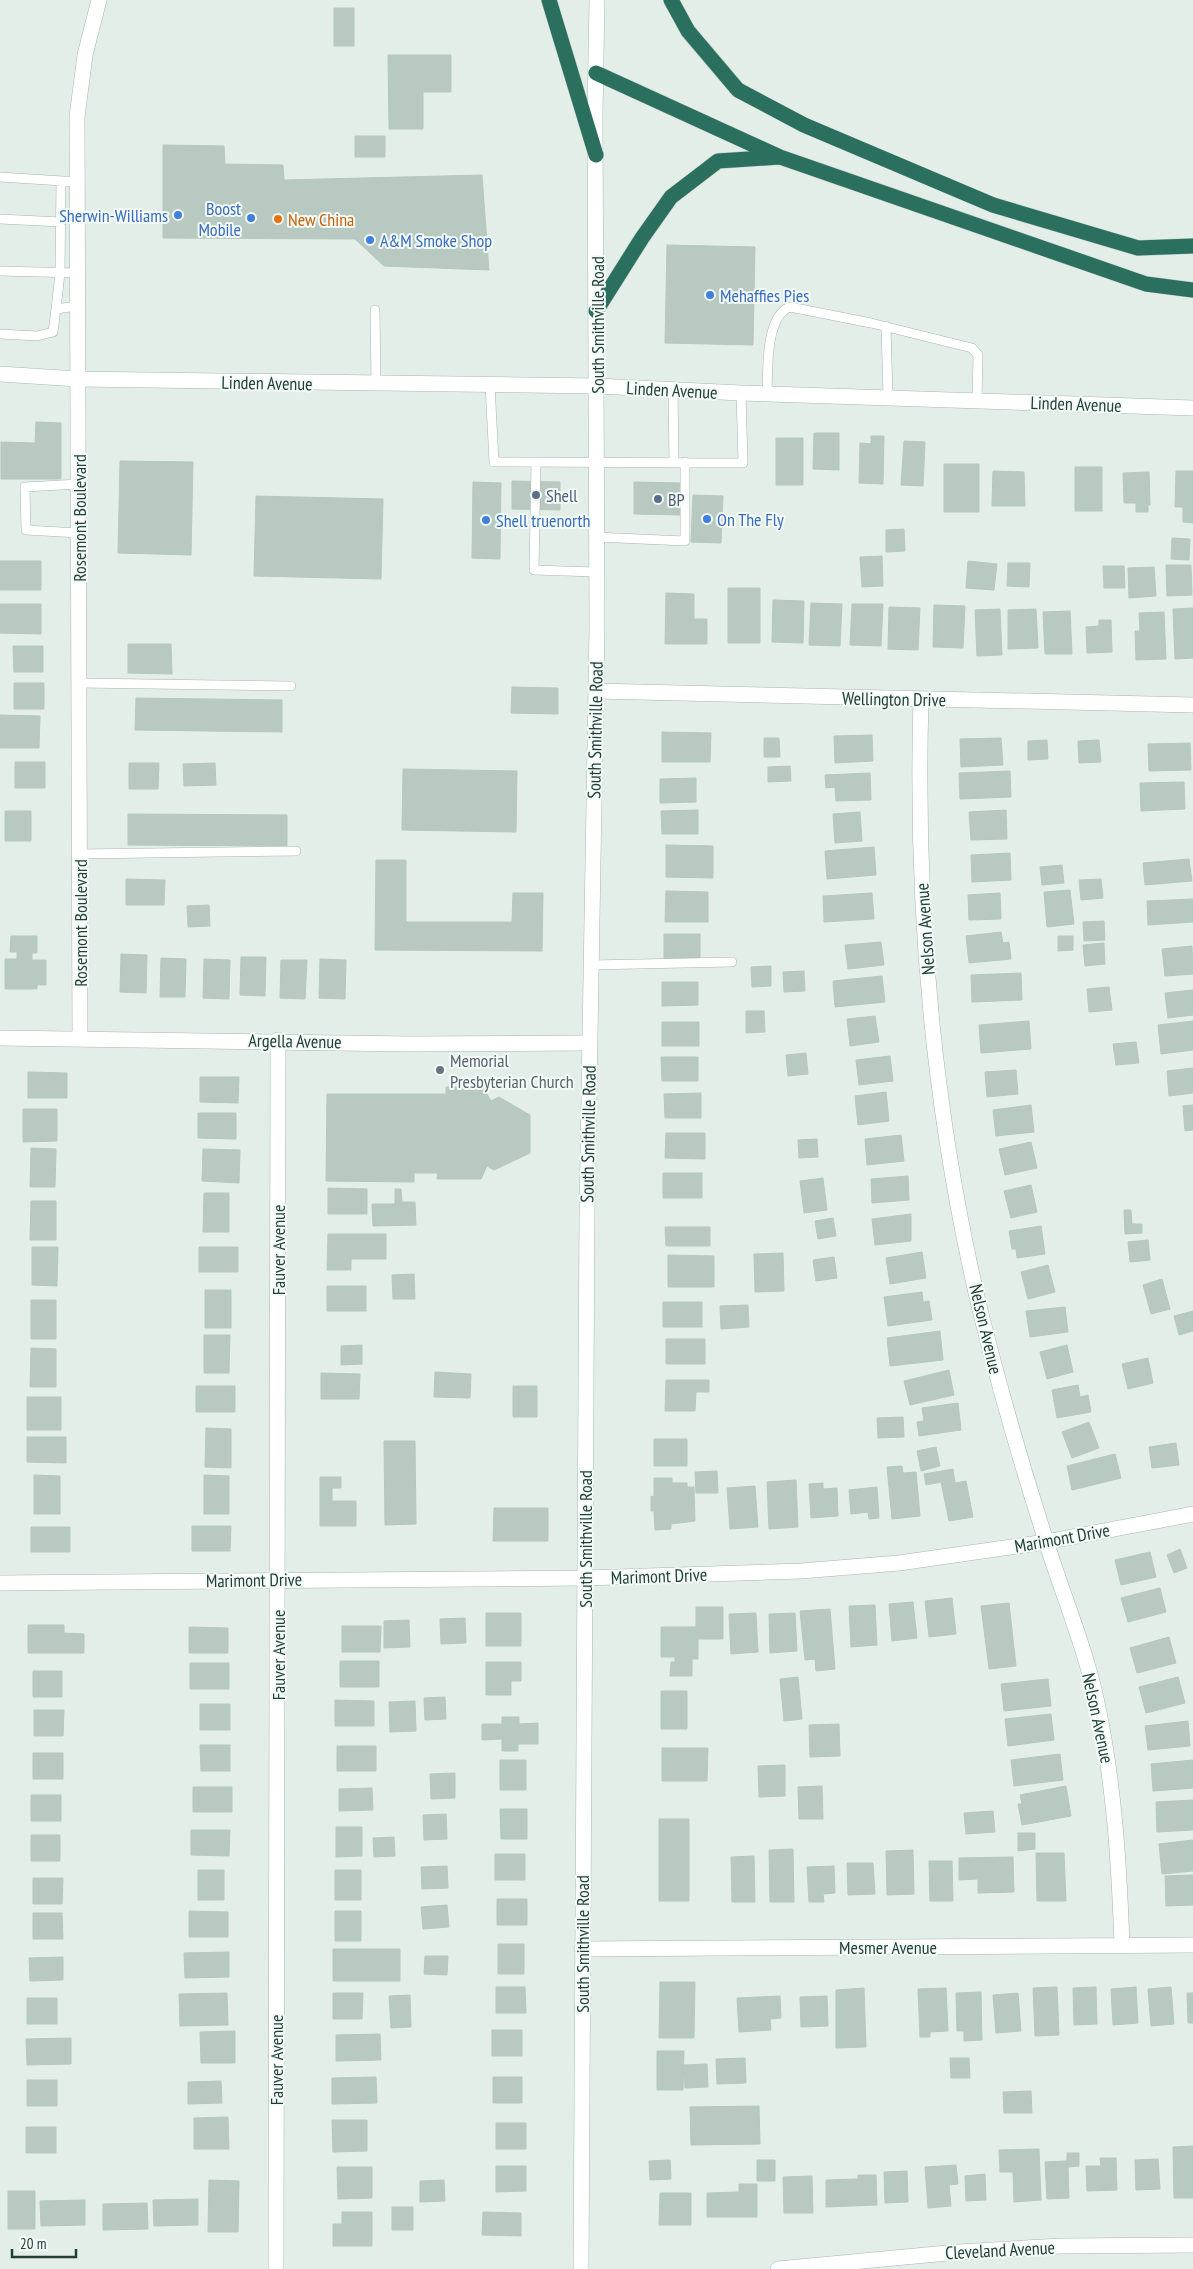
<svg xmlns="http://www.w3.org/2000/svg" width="1193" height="2269" viewBox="0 0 1193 2269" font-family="'PT Sans Narrow',sans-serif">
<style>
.building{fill:#b8c9c1;stroke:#b5c8bf}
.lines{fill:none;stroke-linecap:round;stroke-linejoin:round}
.service-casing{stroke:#a5b7b0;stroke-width:10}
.minor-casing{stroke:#a5b7b0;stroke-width:16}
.secondary-casing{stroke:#a1bbb0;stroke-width:16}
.motorway-casing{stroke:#c1cac7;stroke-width:16}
.service{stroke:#fff;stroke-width:9}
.minor{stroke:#fff;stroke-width:15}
.secondary{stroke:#fff;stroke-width:15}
.motorway{stroke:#2b705e;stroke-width:15}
.shop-dot{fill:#3f7fe0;stroke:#f4faf7;stroke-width:2}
.food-dot{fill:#e8710a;stroke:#f4faf7;stroke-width:2}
.service-dot{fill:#5c6f8a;stroke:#f4faf7;stroke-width:2}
.worship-dot{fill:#6b7280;stroke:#f4faf7;stroke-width:2}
.labels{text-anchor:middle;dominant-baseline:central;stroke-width:4;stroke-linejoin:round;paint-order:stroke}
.shop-label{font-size:18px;fill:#366cbe;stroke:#f4faf7;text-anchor:start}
.food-label{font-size:18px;fill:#c56008;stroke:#f4faf7;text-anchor:start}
.street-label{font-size:18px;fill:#214137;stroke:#f4faf7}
.service-label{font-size:18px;fill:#4e5e75;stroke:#f4faf7;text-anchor:start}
.worship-label{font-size:18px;fill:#5b616d;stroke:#f4faf7;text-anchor:start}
</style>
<rect width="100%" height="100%" fill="#e3eee9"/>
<path class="building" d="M334,8H354V46H334Z
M388,55H451V92H423V129H389Z
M355,136H385V157H355Z
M163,145L224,146L225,164L283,165L284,180L482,175L489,270L384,266L355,239L163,238Z
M667,245L755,247L753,345L665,343Z
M36,422L61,423V479H1V442L35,443Z
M814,433H839V470L813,469Z
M871,436H884L883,484L859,483L860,443L871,444Z
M776,438H803V485H776Z
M904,441L925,442L923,486L901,485Z
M120,461L193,462L191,555L118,553Z
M944,464H979V512H944Z
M1075,467H1102V511H1075Z
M993,471L1024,472L1025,506H992Z
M1176,471H1193V523L1183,522V507H1175Z
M1149,472L1150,505H1148V512H1136V503H1124L1123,473Z
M512,481L560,482V510L512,509Z
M473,482L501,483L500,559L472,558Z
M634,482L683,483V515L634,514Z
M693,495L723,496L721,543L691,542Z
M256,496L383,499L381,579L254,576Z
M904,529L905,551L886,552V530Z
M1172,538L1190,539L1189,560L1171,559Z
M882,556L883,586L862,587L860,557Z
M0,561H41V590H0Z
M968,561L997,564L994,590L966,588Z
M1008,563H1030L1029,587L1007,586Z
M1166,565H1191L1192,595L1167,596Z
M1103,566H1124L1125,588H1104Z
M1154,567L1156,596L1129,598L1128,568Z
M728,588H760V643H728Z
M666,593L694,594V619H707V644H665Z
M773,600L804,601L803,643L772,642Z
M811,603L842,604L840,646L809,645Z
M0,604H41V634L0,633Z
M852,604H883L881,646L850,645Z
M934,605L965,606L963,648L933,647Z
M889,607L920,608L918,650L888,649Z
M1193,608V658L1175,659L1173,609Z
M1000,609L1002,655L977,656L975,610Z
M1036,609L1038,648L1008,649V610Z
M1070,611L1072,654H1045L1043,612Z
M1164,612L1166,659L1136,660L1135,631H1140L1139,613Z
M1099,620H1111L1112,652L1087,653L1086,627L1099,626Z
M128,644H171L172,674L128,673Z
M13,646H43V672H14Z
M14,683H44V709H14Z
M512,687L558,688V714L511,713Z
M136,698L282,700V732L135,730Z
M0,715L40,716L39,748H0Z
M662,732L711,733L710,762H662Z
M872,735L873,761L835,763L834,736Z
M764,738H779L780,757H764Z
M1001,738L1003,765L961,767L960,739Z
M1047,740L1048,759L1028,760V741Z
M1099,740L1101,762L1079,763L1078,741Z
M1190,743L1191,770L1149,771L1148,744Z
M15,762H45V788H15Z
M129,763H159L158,789H129Z
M215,763L216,785L184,786L183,764Z
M790,766L791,781L768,782V767Z
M403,769L517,771L516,832L402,830Z
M1010,771L1011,797L960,799L959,773Z
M870,773L871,800L836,801L835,787L826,788L825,775Z
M696,778V802L660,803V779Z
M1184,782L1185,809L1141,811L1140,783Z
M698,810V834H662L661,811Z
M1006,810L1007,839L971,840L969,812Z
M5,811H31V841H5Z
M860,812L862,841L835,843L833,814Z
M128,814L287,815V846L128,845Z
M666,845L713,846V878L666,877Z
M874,847L876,875L827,879L825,851Z
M1010,853L1011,880L972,882L971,855Z
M1189,859L1192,881L1145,885L1143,863Z
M376,860H406V922H512L513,893H543L542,951L375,950Z
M1062,865L1064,883L1042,885L1040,867Z
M126,879L165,880L164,905H126Z
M1101,879L1103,898L1081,900L1079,880Z
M1070,890L1074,924L1047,927L1044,892Z
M666,891L708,892V922H665Z
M872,893L874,919L824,922L823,896Z
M1000,893L1001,919L969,920L968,895Z
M1193,899V922L1148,925L1147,901Z
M209,905L210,926L188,927L187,906Z
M1104,921L1105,940L1084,941L1083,922Z
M1001,932L1003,943L1009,942L1011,959L969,963L966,936Z
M664,934H700V958L664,959Z
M11,936H37V953H32V960H46V985H37V989H5V959H17V952H10Z
M1058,936H1073V950L1058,951Z
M881,942L884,965L848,969L845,945Z
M1104,943L1105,964L1085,966L1083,945Z
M1192,946L1193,974L1165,976L1162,949Z
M121,954L147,955L146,993L120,992Z
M241,957H266L265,996L240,995Z
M161,958L186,959L185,997H160Z
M204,959L230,960L229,999L203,998Z
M320,959L346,960L345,999L319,998Z
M281,960H307L305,999L280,998Z
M771,966V986L752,987L751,967Z
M804,971L805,991L784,992L783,972Z
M1021,973L1022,1000L972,1002L971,975Z
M882,976L885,1002L835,1007L833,981Z
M662,982H698V1005L662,1006Z
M1109,987L1112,1010L1089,1012L1087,989Z
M1193,990V1015L1168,1018L1165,993Z
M746,1011H764L765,1032L746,1033Z
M875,1016L879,1042L850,1046L847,1019Z
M1029,1021L1031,1049L981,1053L979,1025Z
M1193,1021V1050L1161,1054L1158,1025Z
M662,1022H699V1046H662Z
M1136,1042L1139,1063L1116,1065L1113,1044Z
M806,1053L808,1074L788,1076L786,1055Z
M890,1056L893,1081L859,1085L856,1060Z
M661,1057H698V1081H662Z
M1193,1068V1093L1169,1096L1167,1071Z
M1016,1070L1018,1094L987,1097L985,1072Z
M28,1072L67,1073V1098H28Z
M200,1077H239L238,1103L200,1102Z
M446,1087H483L491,1101L499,1097L530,1115V1153L494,1170L487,1166L481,1179H437L438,1173H414V1182L326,1181L327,1094H446Z
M886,1092L889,1121L858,1125L855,1096Z
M701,1093V1118H665L664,1094Z
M1031,1105L1034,1132L996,1136L993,1110Z
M1193,1105V1130L1185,1131L1183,1106Z
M23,1109H57V1141L23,1142Z
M198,1113H236V1139L198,1138Z
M666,1133H705V1159L665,1158Z
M901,1135L904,1161L867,1165L865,1139Z
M817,1139L818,1157L799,1158L798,1140Z
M1031,1142L1037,1168L1005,1175L999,1149Z
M31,1148L56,1149L55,1187H30Z
M203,1149L240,1150L239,1183L202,1181Z
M663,1173H702V1198H663Z
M908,1176L909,1200L872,1203L871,1179Z
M823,1178L827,1210L804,1213L800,1181Z
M1031,1185L1037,1212L1011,1218L1004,1191Z
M328,1188L367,1189V1214H328Z
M395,1189H401L402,1202H415L416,1225L373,1226L372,1204H395Z
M204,1193H229V1232H203Z
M31,1201H56V1240H30Z
M1124,1210H1131L1132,1224H1142V1233L1125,1234Z
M911,1214V1241L875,1245L872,1219Z
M833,1218L836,1236L818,1239L815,1221Z
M1041,1226L1045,1254L1017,1258L1016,1249H1012L1009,1231Z
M665,1227H710V1246H666Z
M328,1234H386V1259H351V1270H327Z
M1148,1240L1150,1260L1130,1262L1128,1242Z
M32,1247H58L57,1286L32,1285Z
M199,1247H238V1272H199Z
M922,1252L926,1278L890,1284L886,1258Z
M783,1253L784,1291L755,1292L754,1254Z
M668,1255L714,1256V1287H668Z
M834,1257L837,1278L816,1281L813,1260Z
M1048,1265L1055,1292L1028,1299L1021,1272Z
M414,1274L415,1299H393L392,1275Z
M1162,1279L1170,1309L1151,1314L1143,1285Z
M327,1286H366V1311H327Z
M205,1290H231V1328H205Z
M922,1292L923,1302L929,1301L932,1320L888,1326L884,1297Z
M31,1300H56V1339H31Z
M663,1302H702V1327H663Z
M748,1305L749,1327L721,1329L720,1306Z
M1065,1307L1068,1332L1030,1337L1026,1311Z
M1193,1311V1331L1179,1335L1174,1316Z
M940,1331L943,1360L890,1366L887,1338Z
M204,1335H230L229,1373H204Z
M666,1339H705V1364H666Z
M362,1345V1364L341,1365V1346Z
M1067,1345L1073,1372L1047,1379L1040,1352Z
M31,1348L56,1349V1387H30Z
M1148,1358L1153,1383L1128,1389L1122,1364Z
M949,1370L954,1395L910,1405L904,1381Z
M435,1372L471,1374L470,1398L434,1397Z
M321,1373L360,1374L359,1399H321Z
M666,1380H709V1392H696L695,1411H665Z
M1078,1385L1080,1397L1088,1395L1091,1412L1057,1418L1052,1390Z
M196,1386H235V1412H196Z
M513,1386H537V1417H513Z
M27,1397H61V1430H27Z
M958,1403L961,1430L919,1436L917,1422L924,1421L922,1408Z
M903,1417L904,1437L878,1438L877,1418Z
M1089,1422L1099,1448L1072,1458L1062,1432Z
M206,1428L231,1429V1468L205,1467Z
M27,1437H66V1463L27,1462Z
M654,1439H687V1466H654Z
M384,1441H415L416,1524L385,1525Z
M1176,1443L1179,1465L1152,1468L1149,1447Z
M936,1447L940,1466L921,1471L917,1451Z
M1115,1454L1121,1478L1072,1490L1067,1466Z
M902,1466L903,1473L916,1472L920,1516L892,1519L887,1467Z
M953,1469L955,1483L966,1481L973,1517L949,1521L941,1482L926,1485L924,1474Z
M717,1471L718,1493H696L695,1472Z
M34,1475L60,1476V1514H34Z
M204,1475L229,1476V1514H204Z
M320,1477H341V1488H332V1501H356V1526H320Z
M654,1478H672V1483H687V1487H694L695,1521L671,1524V1529L655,1530L654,1511H651V1496L654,1497Z
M796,1480L798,1527L769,1529L767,1482Z
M823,1483V1489L837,1488L838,1516L811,1518L809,1484Z
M755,1486L758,1527L730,1529L727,1488Z
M877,1487L879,1518L869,1519L868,1512L851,1514L849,1490Z
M494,1508H548V1541H493Z
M192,1526H231L230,1551H192Z
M31,1527H70V1552H31Z
M1180,1549L1187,1568L1174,1573L1167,1555Z
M1150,1552L1156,1577L1121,1585L1115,1560Z
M1160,1588L1166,1612L1128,1622L1121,1598Z
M952,1598L956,1634L929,1637L925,1601Z
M913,1602L917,1638L892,1641L889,1604Z
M1009,1603L1016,1666L989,1669L981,1606Z
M875,1605L877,1645L851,1647L849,1606Z
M696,1607H723V1639H698V1659H692V1676H670L671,1662H675V1657H661V1627H696Z
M830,1609L835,1669L816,1671L815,1659L805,1660L800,1611Z
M486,1613H521V1646H486Z
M756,1613L758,1652L731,1654L729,1614Z
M795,1613L797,1651L770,1653L769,1614Z
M465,1618L466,1643L441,1644L440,1619Z
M409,1620L410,1647L384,1648V1621Z
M28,1625H64V1633L84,1634V1653H28Z
M342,1626H381L380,1652H342Z
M189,1627L228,1628V1653H189Z
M1169,1637L1176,1663L1137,1673L1130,1648Z
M340,1661H379V1687H340Z
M486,1662H521V1681H511V1695H486Z
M190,1663H229V1689H190Z
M33,1671H62V1697H33Z
M798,1677L802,1719L784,1721L780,1679Z
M1178,1677L1185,1703L1146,1713L1139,1687Z
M1048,1679L1051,1706L1004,1711L1001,1684Z
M661,1691H687V1729H661Z
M445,1697L446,1719L425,1720L424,1698Z
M335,1700L374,1701V1726H335Z
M415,1701L416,1731L390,1732L389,1702Z
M200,1704H230V1730H200Z
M34,1710H64L63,1736H34Z
M1051,1714L1054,1740L1008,1746L1005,1719Z
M502,1717H519V1724L538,1723V1744H518V1751H502V1739L482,1740V1724H502Z
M1188,1721L1190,1746L1148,1750L1145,1726Z
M839,1724L840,1756L810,1757L809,1725Z
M200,1745H230V1771H201Z
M337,1746H376V1771H337Z
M662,1748H708L707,1781H662Z
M33,1753H63V1779H33Z
M1060,1754L1063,1780L1014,1786L1011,1760Z
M500,1760H526V1790H500Z
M1193,1760V1788L1153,1791L1151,1764Z
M785,1765V1796L759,1797L758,1766Z
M455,1773V1798L431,1799L430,1774Z
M822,1786L823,1819H799L798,1787Z
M1066,1786L1071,1816L1022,1825L1018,1804H1022L1020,1795Z
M193,1787H232V1812H193Z
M372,1788L373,1810L339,1811V1789Z
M31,1795H61V1821H31Z
M1193,1800V1830L1157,1832L1156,1802Z
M500,1809H527V1839H501Z
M993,1811L995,1832L966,1834L964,1813Z
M446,1814L447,1839L424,1840L423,1815Z
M659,1819H689V1901H659Z
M336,1827H362V1856L336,1857Z
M191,1830H230L229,1856L191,1855Z
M1018,1833H1035V1849L1018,1851Z
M31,1835H60V1861H31Z
M394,1837L395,1856L374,1857L373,1838Z
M1193,1840V1871L1162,1874L1159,1844Z
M793,1849L794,1902H770L769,1850Z
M913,1850L914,1894L887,1895L886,1851Z
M1036,1853H1064L1066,1901H1037Z
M495,1854H525V1880H495Z
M754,1856L755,1902H732L731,1857Z
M1013,1857L1014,1892L978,1893V1879L959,1880V1858Z
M929,1861H952L953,1901H930Z
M847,1863H873L875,1894L848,1895Z
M447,1866L448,1888L422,1889L421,1867Z
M834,1866L835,1893L823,1894L824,1902H809L807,1867Z
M198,1870H224V1900H198Z
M335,1870H361V1900H335Z
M1193,1875V1905L1166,1906L1165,1876Z
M33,1878H63L62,1904H33Z
M497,1899H527V1925H497Z
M447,1905L449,1927L423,1929L421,1907Z
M189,1911L228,1912V1937H189Z
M335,1911H361V1941H335Z
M33,1913H62L63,1939H33Z
M498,1944H524V1974H498Z
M333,1949H400V1981H333Z
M229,1952V1977L185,1978L184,1953Z
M425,1956H448L447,1975L424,1974Z
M63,1957V1980L30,1981L29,1958Z
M660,1982H695L694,2038H659Z
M496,1987H525L526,2013H496Z
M1057,1987L1059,2035L1035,2036L1033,1988Z
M1096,1987L1097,2024L1074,2025L1073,1988Z
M1136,1987L1138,2023L1113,2025L1111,1989Z
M1171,1987L1174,2024L1151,2026L1148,1989Z
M864,1988L866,2047L836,2048V1990Z
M946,1988L948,2031L930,2032V2037H920L918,1989Z
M981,1992L982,2040L964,2041V2031H957L956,1993Z
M227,1993L228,2025L180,2026L179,1994Z
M333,1993H363L362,2019H333Z
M1018,1993L1021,2031L996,2033L993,1995Z
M1187,1993H1193V2023H1188Z
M410,1995L411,2027L391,2028L389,1996Z
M780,1996L781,2018L770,2019L771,2030L739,2032L737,1998Z
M827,1996L828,2026L801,2027L800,1997Z
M27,1998H57V2024H27Z
M492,2030H522V2056H492Z
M235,2031V2063H201L200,2032Z
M380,2034L381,2060L336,2061V2035Z
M71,2038V2064L27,2065L26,2039Z
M657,2051H684L683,2090H657Z
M745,2058L746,2083L717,2084L716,2059Z
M950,2058H969L970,2078H951Z
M707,2064L708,2087L685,2088L684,2065Z
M376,2077L377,2103L332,2104V2078Z
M493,2077H522V2103H493Z
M27,2080H57V2106H27Z
M221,2081L222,2103L188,2104V2082Z
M1031,2091L1032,2113H1004L1003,2092Z
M759,2106L760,2144L691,2145L690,2107Z
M228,2117L229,2149H194V2118Z
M332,2120H367V2151L333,2152Z
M496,2123H526V2149H496Z
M26,2127H56V2153H26Z
M1193,2146V2198H1174L1173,2147Z
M1039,2149L1041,2200L1014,2202L1013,2172H1000L999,2150Z
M1067,2153H1079V2166L1068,2167L1069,2198L1047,2199L1045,2162L1067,2161Z
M1100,2158H1116L1117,2190L1087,2191L1086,2166H1101Z
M1158,2159L1160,2189L1136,2190L1135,2160Z
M670,2160L671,2179L650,2180L649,2161Z
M757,2160H775V2181H757Z
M956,2165L958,2184L949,2185L951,2206L928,2208L925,2167Z
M496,2166H526V2191L496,2192Z
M337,2167H372V2198L338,2199Z
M907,2171L908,2202L885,2203L884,2172Z
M985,2174L986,2200L966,2201L965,2176Z
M858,2175H876L877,2205L826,2207V2180L858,2179Z
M812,2176L813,2213H784L783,2177Z
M209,2180L239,2181L238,2232H208Z
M444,2180L445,2201L420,2202V2181Z
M739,2184H757V2217H707V2193L739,2192Z
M8,2191H35V2229H8Z
M660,2193H691V2225H659Z
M198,2199V2225L154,2226L153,2200Z
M85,2200V2225L41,2226L40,2201Z
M147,2203L148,2229L103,2230V2204Z
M392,2207H413V2230H392Z
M342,2212H372V2246H333V2224H342Z
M483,2212L521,2213V2236L482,2235Z"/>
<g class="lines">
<g class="service-casing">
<path id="service" d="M0,177L78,182
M0,219L61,222
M0,271L78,273
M56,309L60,273L61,181
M375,310L376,384
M886,326L888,397
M0,334L37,336L53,332L56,309L77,306
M490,385L494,462L743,463L741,393
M673,390L674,462
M767,394C768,371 765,316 790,307L871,323L972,348L978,355L977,401
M536,462L534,570L595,572
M79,533L26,530L25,487L79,484
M595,537L685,541V462
M79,683L291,686
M80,854L296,851
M591,965L732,962"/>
</g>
<g class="minor-casing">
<path id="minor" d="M596,691L1193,705
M921,700C915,905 933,1114 981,1314C1000,1390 1022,1466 1046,1541C1062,1593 1084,1644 1096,1698C1114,1780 1119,1862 1122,1945
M0,1038L408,1044L589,1043
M80,1038L77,117L85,55L99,0
M0,1583L585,1578L801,1571L899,1563L1046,1542L1193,1514
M582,1949L1193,1945
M276,2269L278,1040
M778,2269L958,2252L1061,2246L1193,2245"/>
</g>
<g class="secondary-casing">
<path id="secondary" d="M0,374L78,379L597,386L741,393L1193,408
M581,2269L587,1212L597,628L595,114L597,0"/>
</g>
<g class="motorway-casing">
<path id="motorway" d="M549,0L596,155
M671,0L688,31L738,90L804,125L993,205L1138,248L1193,246
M596,73L780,157L1146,284L1193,290
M596,311L642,238L671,197L718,161L779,157"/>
</g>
<use href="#service" class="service"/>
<use href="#minor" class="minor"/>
<use href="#secondary" class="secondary"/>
<use href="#motorway" class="motorway"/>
</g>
<g class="shop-dot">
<circle cx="178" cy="215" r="5"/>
<circle cx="251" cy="218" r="5"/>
<circle cx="370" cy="240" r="5"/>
<circle cx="710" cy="295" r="5"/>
<circle cx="707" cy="519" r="5"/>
<circle cx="486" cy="520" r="5"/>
</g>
<circle class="food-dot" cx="278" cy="219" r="5"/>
<g class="service-dot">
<circle cx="536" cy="495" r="5"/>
<circle cx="658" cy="499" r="5"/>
</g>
<circle class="worship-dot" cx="440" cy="1070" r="5"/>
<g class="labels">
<g class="shop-label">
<text x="241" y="208" text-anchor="end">Boost<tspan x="241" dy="21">Mobile</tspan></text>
<text x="168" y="215" text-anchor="end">Sherwin-Williams</text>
<text x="380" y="240">A&amp;M Smoke Shop</text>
<text x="720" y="295">Mehaffies Pies</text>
<text x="717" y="519">On The Fly</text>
<text x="496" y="520">Shell truenorth</text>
</g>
<g class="food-label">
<text x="288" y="219">New China</text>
</g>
<g class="street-label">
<text transform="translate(597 325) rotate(-90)">South Smithville Road</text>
<text transform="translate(267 383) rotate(1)">Linden Avenue</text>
<text transform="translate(672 390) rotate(3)">Linden Avenue</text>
<text transform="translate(1076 404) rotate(2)">Linden Avenue</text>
<text transform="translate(79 518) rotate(-90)">Rosemont Boulevard</text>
<text transform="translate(894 699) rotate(1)">Wellington Drive</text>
<text transform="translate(595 730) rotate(-89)">South Smithville Road</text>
<text transform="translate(80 923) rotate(-90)">Rosemont Boulevard</text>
<text transform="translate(925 929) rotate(-94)">Nelson Avenue</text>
<text transform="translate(295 1041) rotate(1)">Argella Avenue</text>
<text transform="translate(588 1134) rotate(-89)">South Smithville Road</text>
<text transform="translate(278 1250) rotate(-90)">Fauver Avenue</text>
<text transform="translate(986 1329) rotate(77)">Nelson Avenue</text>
<text transform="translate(1062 1538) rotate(-10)">Marimont Drive</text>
<text transform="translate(585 1539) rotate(-90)">South Smithville Road</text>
<text transform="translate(659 1576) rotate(-2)">Marimont Drive</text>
<text transform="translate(254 1580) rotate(-1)">Marimont Drive</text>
<text transform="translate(278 1655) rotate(-90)">Fauver Avenue</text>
<text transform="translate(1098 1718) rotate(78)">Nelson Avenue</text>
<text transform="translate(582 1944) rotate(-90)">South Smithville Road</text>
<text x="888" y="1947">Mesmer Avenue</text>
<text transform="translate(276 2060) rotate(-90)">Fauver Avenue</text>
<text transform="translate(1000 2250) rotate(-3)">Cleveland Avenue</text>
</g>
<g class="service-label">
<text x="546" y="495">Shell</text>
<text x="668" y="499">BP</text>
</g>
<g class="worship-label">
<text x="450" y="1060">Memorial<tspan x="450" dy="21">Presbyterian Church</tspan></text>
</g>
</g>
<path d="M12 2249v8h64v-8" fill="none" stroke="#214137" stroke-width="2.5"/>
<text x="20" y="2249" font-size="15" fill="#214137" stroke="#f4faf7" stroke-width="4" paint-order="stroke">20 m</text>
</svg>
